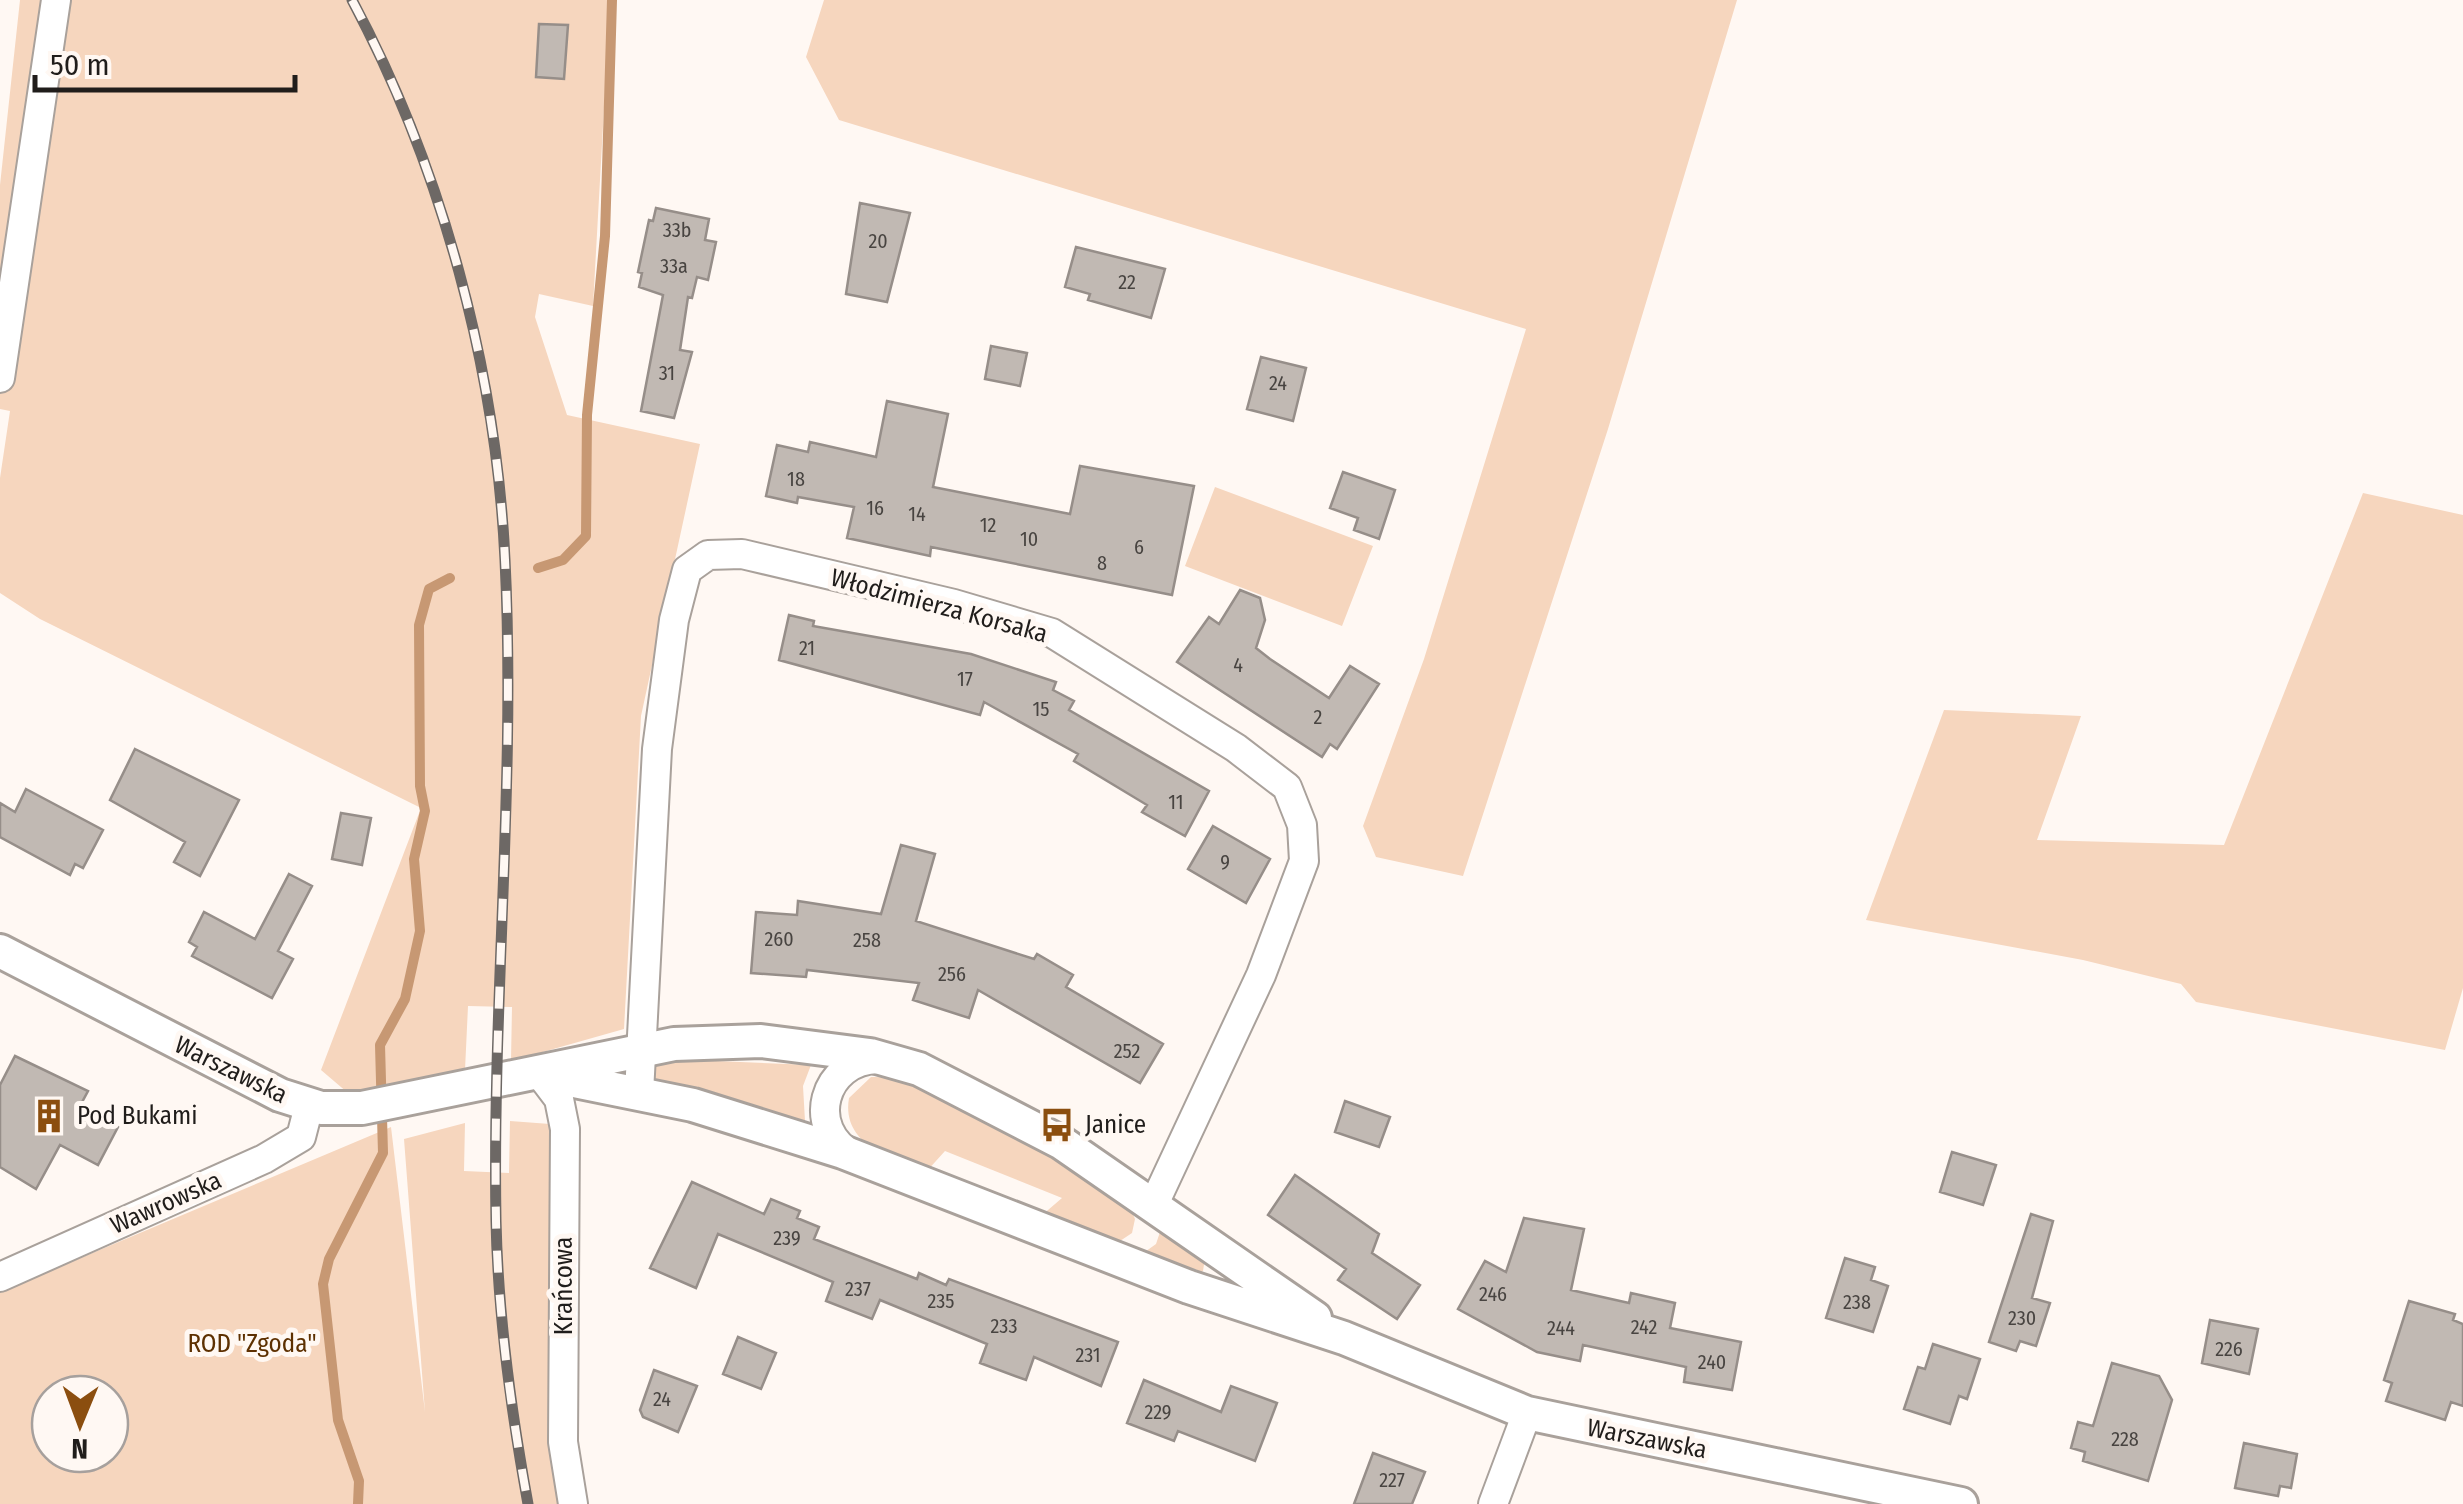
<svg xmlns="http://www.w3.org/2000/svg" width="2463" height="1504" viewBox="0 0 2463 1504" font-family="'Fira Sans Condensed',sans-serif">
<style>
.green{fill:#f6d6be;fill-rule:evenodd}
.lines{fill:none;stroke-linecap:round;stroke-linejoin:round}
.stream{stroke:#c79873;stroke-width:10}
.building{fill:#c1b9b3;stroke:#968e89;stroke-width:2.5}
.minor-casing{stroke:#a9a19b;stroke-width:32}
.tertiary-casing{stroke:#a9a19b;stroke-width:38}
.minor{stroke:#fff;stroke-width:28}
.tertiary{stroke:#fff;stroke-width:32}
.rail-casing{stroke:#6d6865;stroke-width:11}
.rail{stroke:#fff8f3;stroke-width:8;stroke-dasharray:22;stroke-linecap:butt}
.labels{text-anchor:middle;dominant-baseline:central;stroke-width:10;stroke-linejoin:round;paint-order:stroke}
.number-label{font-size:20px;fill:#484441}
.street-label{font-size:25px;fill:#201d1b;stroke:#fff8f3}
.poi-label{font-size:25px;fill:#201d1b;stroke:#fff8f3;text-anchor:start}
.park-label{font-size:25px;fill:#5d3001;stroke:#fff8f3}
</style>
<rect width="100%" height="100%" fill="#fff8f3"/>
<path class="green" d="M20,0H610L593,306L539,294L535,317L567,415L700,444L641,716L624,1029L511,1061L512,1007L468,1006L465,1070L348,1093L321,1070L421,808L40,619L0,593V478L10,411L0,409V185Z
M824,0H1737L1608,429L1463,876L1376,857L1363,826L1424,659L1526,329L839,120L806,57Z
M1215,487L1373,546L1342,626L1185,566Z
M2363,493L2463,515V988L2445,1050L2196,1002L2181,984L2083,960L1866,920L1944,710L2081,716L2037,840L2224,845Z
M693,1060L811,1065L803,1086L805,1121L653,1078L655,1064Z
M871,1077C943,1074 1069,1169 1130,1208L1135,1219L1132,1233L1117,1243L1041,1216L1062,1198L945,1151L926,1172C891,1159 841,1144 849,1098Z
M510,1121L550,1124L553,1444L562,1504H0V1292L391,1127L425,1412L404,1139L465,1123L464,1171L509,1173ZM50,1394H110V1454H50Z
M1161,1229L1205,1258L1203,1271L1198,1274L1142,1254L1156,1244Z"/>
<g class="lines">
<path class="stream" d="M538,568L563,560L586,536L587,415L605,236L612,0
M358,1504L359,1481L338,1420L323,1284L329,1259L383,1153L380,1045L405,999L420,931L414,859L425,811L420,786L419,625L429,589L450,578"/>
</g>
<path class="building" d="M539,24L568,25L564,79L536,77Z
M860,203L910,213L887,302L846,294Z
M656,208L709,219L705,240L716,242L708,280L697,277L692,298L688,297L680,350L692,352L674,418L641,411L663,295L639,287L642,273L638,272L649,220L653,221Z
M1076,247L1165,269L1151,318L1088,300L1090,294L1065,287Z
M991,346L1027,353L1020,386L985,379Z
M1261,357L1306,368L1293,421L1247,409Z
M887,401L948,414L933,487L1070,514L1080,466L1194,486L1172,595L931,547L930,556L847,538L854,507L798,497L797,503L766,496L777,445L808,452L810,442L876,457Z
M1343,472L1395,490L1379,539L1354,530L1358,518L1330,508Z
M1240,590L1260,598L1265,620L1256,648L1270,659L1329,698L1350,666L1379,684L1337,749L1330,744L1322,757L1177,662L1209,617L1219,624Z
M789,615L814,621L813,626L971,654L1056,682L1053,690L1074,701L1069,710L1209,791L1185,836L1142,812L1147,805L1074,761L1078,754L984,702L980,715L779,660Z
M135,749L239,800L200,876L174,862L185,842L110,800Z
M26,789L103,830L83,868L75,864L70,875L0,837V803L15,812Z
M341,813L371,818L362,865L332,859Z
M1213,826L1270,859L1246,903L1188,869Z
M901,845L935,854L916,921L1034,959L1037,954L1073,975L1066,987L1163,1044L1140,1083L978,990L969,1018L913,1000L919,983L807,970L806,977L751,973L756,912L797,915L798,901L881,914Z
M289,874L312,886L278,951L293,959L272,998L192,956L197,947L189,942L204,912L255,939Z
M15,1056L88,1091L80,1106L118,1127L98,1165L60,1145L36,1189L0,1167V1085Z
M1345,1101L1390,1117L1379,1147L1335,1132Z
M1952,1152L1996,1165L1983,1205L1940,1192Z
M1295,1175L1379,1234L1372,1253L1420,1285L1397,1319L1338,1280L1346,1269L1268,1215Z
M692,1182L764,1214L771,1199L800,1211L797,1218L819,1227L814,1239L917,1279L919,1273L946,1285L949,1279L1118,1342L1101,1386L1034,1357L1026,1380L980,1363L987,1344L880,1300L872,1319L826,1301L833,1282L718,1234L696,1288L650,1268Z
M2031,1214L2053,1221L2032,1298L2050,1303L2036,1346L2020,1341L2016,1351L1989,1342Z
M1524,1218L1584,1229L1571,1290L1629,1303L1631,1293L1675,1303L1670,1328L1741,1342L1732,1390L1684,1382L1686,1367L1583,1345L1580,1361L1537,1352L1458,1309L1485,1261L1506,1272Z
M1845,1258L1875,1267L1871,1280L1888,1286L1873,1332L1826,1318Z
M2409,1301L2455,1314L2453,1320L2463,1324V1406L2451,1402L2445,1420L2386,1401L2392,1383L2384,1380Z
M2210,1320L2258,1329L2249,1374L2202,1363Z
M738,1337L776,1353L761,1389L723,1374Z
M1933,1344L1980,1359L1967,1399L1959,1396L1950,1424L1904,1409L1918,1367L1925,1369Z
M2112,1363L2159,1376L2172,1400L2148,1481L2083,1461L2085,1452L2071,1448L2078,1422L2093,1426Z
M654,1370L697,1386L678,1432L643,1417L640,1410Z
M1144,1380L1221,1412L1231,1386L1277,1403L1255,1461L1178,1431L1174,1441L1127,1423Z
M2244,1443L2297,1454L2291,1488L2280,1486L2278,1496L2235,1488Z
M1373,1453L1425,1472L1412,1504H1354Z"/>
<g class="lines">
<g class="minor-casing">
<path id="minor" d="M0,378L56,0
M540,1074L559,1099L565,1129L563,1442L573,1504
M639,1093L657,749L674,620L687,570L708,555L742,554L954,604L1052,633L1236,748L1287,787L1302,825L1304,861L1261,975L1154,1204
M854,1156C804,1129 823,1060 878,1059
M0,1277L264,1159L301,1137L309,1106
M1493,1504L1527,1413"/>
</g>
<g class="tertiary-casing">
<path id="tertiary" d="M0,951L280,1095L321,1108H362L674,1044L761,1041L870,1055L919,1069L1062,1143L1315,1318
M540,1074L693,1105L843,1152L1189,1287L1344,1338L1527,1413L1961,1504"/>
</g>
<use href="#minor" class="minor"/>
<use href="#tertiary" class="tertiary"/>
<g class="rail-casing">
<path id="rail" d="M352,0C442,169 496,368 505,560C516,780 492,1001 496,1221C498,1316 511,1411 528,1504"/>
</g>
<use href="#rail" class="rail"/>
</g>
<defs>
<g id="building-bare" transform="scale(2.7)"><path d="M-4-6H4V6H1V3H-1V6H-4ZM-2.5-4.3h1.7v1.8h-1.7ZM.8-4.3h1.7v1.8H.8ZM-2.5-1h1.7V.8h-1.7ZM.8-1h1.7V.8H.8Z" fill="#8b4e0f" stroke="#fff8f3" stroke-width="2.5" paint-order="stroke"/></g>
<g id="bus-bare" transform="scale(2.7)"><path d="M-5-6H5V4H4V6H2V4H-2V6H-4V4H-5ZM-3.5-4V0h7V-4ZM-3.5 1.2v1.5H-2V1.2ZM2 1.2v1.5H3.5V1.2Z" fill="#8b4e0f" stroke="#fff8f3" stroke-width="2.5" paint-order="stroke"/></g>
</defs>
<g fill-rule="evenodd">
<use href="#building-bare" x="49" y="1116"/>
<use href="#bus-bare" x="1057" y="1125"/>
</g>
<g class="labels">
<g class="number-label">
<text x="677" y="230">33b</text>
<text x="878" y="241">20</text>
<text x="674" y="266">33a</text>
<text x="1127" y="282">22</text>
<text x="667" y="373">31</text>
<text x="1278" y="383">24</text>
<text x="796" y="479">18</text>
<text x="875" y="508">16</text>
<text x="917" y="514">14</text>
<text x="988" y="525">12</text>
<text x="1029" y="539">10</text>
<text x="1139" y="547">6</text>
<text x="1102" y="563">8</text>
<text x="807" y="648">21</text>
<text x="1238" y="665">4</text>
<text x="965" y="679">17</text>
<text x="1041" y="709">15</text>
<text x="1318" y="717">2</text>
<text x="1176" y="802">11</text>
<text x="1225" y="862">9</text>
<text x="779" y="939">260</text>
<text x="867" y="940">258</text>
<text x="952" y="974">256</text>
<text x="1127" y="1051">252</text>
<text x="787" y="1238">239</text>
<text x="858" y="1289">237</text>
<text x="1493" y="1294">246</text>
<text x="941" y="1301">235</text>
<text x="1857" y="1302">238</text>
<text x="2022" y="1318">230</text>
<text x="1004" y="1326">233</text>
<text x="1644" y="1327">242</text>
<text x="1561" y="1328">244</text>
<text x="2229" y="1349">226</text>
<text x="1088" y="1355">231</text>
<text x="1712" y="1362">240</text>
<text x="662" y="1399">24</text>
<text x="1158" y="1412">229</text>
<text x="2125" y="1439">228</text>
<text x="1392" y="1480">227</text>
</g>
<g class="street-label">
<text transform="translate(939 606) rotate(15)">Włodzimierza Korsaka</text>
<text transform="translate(231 1070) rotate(26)">Warszawska</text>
<text transform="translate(166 1203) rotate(-24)">Wawrowska</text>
<text transform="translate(564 1286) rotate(-90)">Krańcowa</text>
<text transform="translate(1647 1439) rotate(11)">Warszawska</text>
</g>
<g class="poi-label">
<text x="77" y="1116">Pod Bukami</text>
<text x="1085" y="1125">Janice</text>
</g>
<g class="park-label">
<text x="252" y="1344">ROD "Zgoda"</text>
</g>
</g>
<g transform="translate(80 1424) rotate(181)"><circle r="48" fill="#fff8f3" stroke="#a6a09d" stroke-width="2.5"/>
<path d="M0-8L18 38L0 25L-18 38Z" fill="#8b4e0f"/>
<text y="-15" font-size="28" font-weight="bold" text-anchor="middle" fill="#201d1b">N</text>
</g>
<path d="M35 75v15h260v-15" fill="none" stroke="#201d1b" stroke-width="5"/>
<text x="50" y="75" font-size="30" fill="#201d1b" stroke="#fff8f3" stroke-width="8" paint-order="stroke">50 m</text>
</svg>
